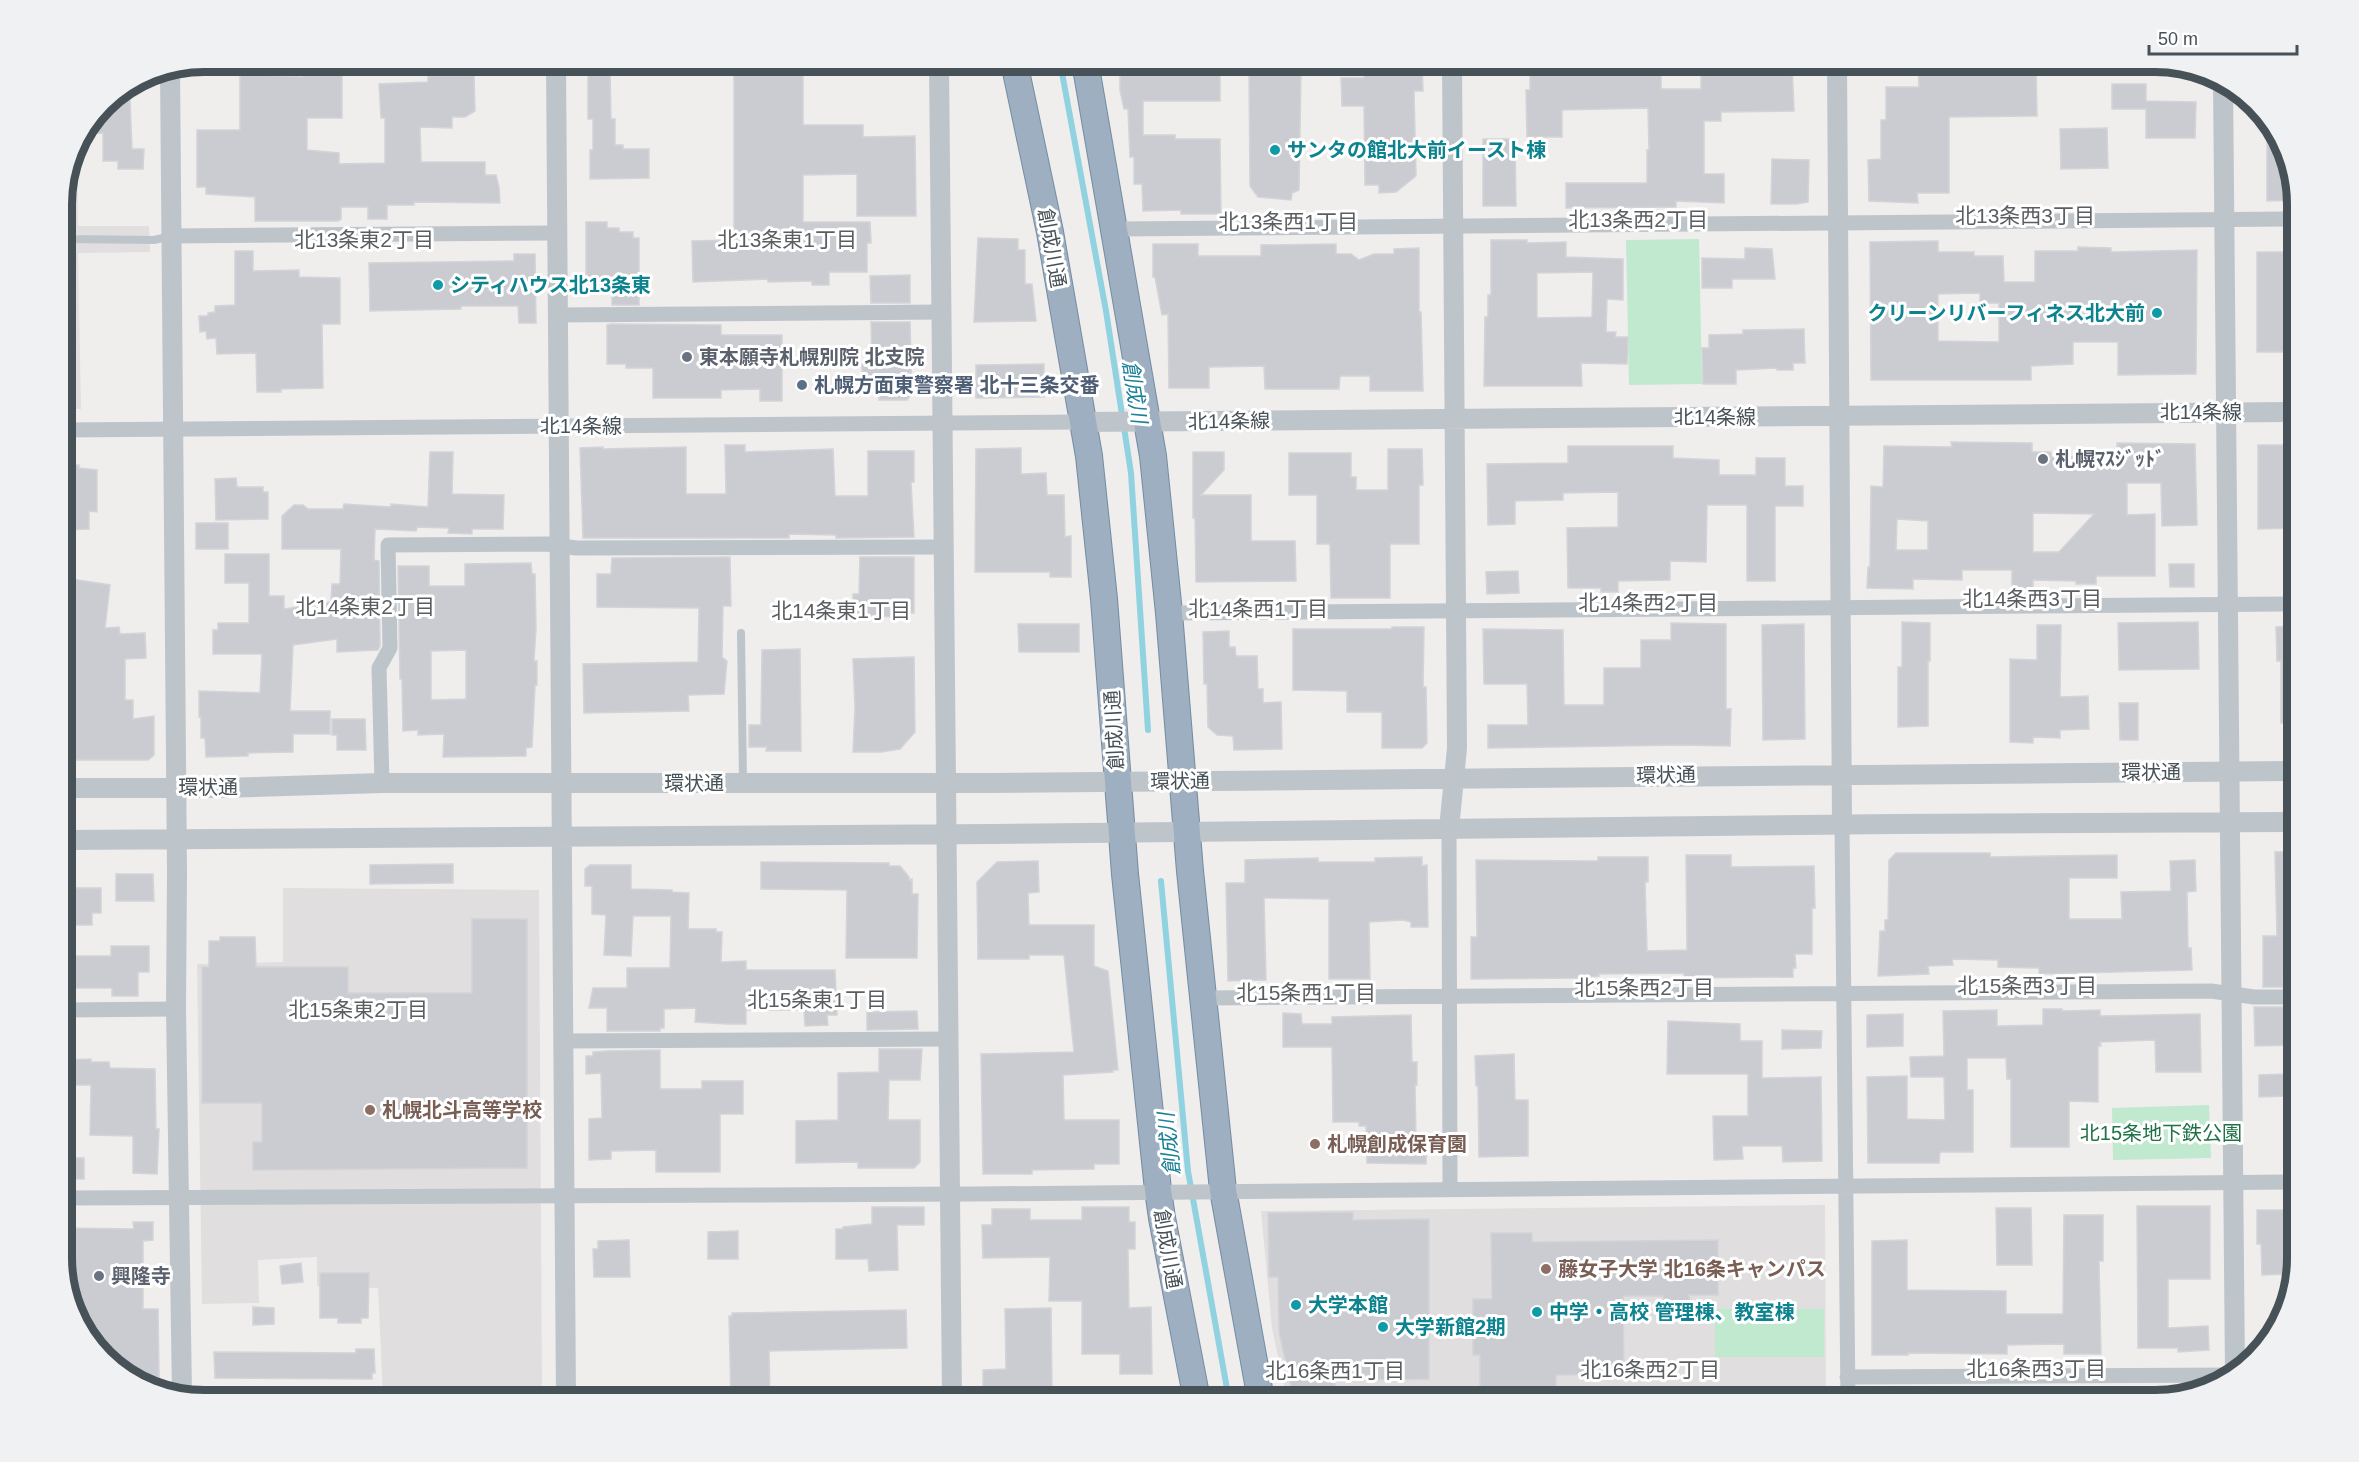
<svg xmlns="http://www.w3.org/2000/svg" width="2359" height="1462" viewBox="0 0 2359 1462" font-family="Helvetica,'Noto Sans JP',sans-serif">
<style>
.education{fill:#e0dede}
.green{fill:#c0e9cf}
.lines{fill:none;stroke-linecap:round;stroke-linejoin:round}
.stream{stroke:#91d2e1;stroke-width:6}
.building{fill:#caccd1;stroke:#d2d4d8;stroke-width:1.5;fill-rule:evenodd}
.trunk-casing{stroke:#758ca2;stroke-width:28}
.service{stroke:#bdc5cb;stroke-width:8}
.minor{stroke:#bdc5cb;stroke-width:15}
.tertiary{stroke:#bdc5cb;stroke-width:20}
.trunk{stroke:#9dafc0;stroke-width:26}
.culture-dot{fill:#0f9aa8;stroke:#fff;stroke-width:2}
.worship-dot{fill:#6b7280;stroke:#fff;stroke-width:2}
.service-dot{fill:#5c6f8a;stroke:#fff;stroke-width:2}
.education-dot{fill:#8d6e63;stroke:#fff;stroke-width:2}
.labels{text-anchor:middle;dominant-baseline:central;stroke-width:6;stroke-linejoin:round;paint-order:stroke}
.culture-label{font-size:20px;font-weight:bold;fill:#0d838f;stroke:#fff;text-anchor:start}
.street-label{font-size:20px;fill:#475158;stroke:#fff}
.worship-label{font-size:20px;font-weight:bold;fill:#5b616d;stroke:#fff;text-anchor:start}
.service-label{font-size:20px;font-weight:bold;fill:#4e5e75;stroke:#fff;text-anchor:start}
.education-label{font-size:20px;font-weight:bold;fill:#785e54;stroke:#fff;text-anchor:start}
.park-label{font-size:20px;fill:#217147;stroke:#fff}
.neighbourhood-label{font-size:21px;fill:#5b5e61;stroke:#fff}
.water-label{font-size:21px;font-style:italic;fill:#1c8097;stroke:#fff}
.rim{fill:none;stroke:#475158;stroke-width:8}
</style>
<rect width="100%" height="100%" fill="#f0eded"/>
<path class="education" d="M77,139L78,226H149L150,252L78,253L81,409H62V195Z
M283,888L539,890L542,1395L383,1397L378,1288L317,1286V1257L258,1260L259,1303L202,1304L197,964L283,962Z
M1825,1205L1826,1400H1287L1272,1328L1261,1211Z
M2005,1397V1400H1869V1398Z"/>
<path class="green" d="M1699,239L1702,384L1629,385L1626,240Z
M2209,1105L2211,1158L2113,1160L2112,1108Z
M1715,1309H1824V1357H1715Z"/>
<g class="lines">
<path class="stream" d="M1060,62L1106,311L1131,473L1148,730
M1161,881L1188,1171L1229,1400"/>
</g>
<path class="building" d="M1422,62L1423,91H1414L1416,176L1396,192L1379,193V185H1365L1364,106H1342L1341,78H1364V66Z
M1918,62H1947V67L2036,65L2037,116L1949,117V193H1917L1918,203L1869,201L1868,160L1881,159V120H1886V87H1919Z
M1743,63H1792L1794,111L1721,112V121H1704V174H1724V203L1676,201V207L1566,208V183H1647V150H1649L1648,108L1562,110V137H1527L1526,90H1530V67L1633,64L1635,67L1661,68V89H1701V66H1743Z
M1120,66L1220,67V101H1143V135H1175V139H1220L1221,214H1181V210L1143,211L1142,184H1134V157H1130L1128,109H1124L1120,90Z
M1249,67L1301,68L1299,190L1292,193L1291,200L1258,197L1250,186Z
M588,71H610L611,119H615V145H623V149H649V178L590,179V150H593V119H588Z
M734,71H803V125H863V137L915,136L916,216H857V174L803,175V222H870L871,243H867V272H829V285H812V281L768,282V279L693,282L692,241L734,240Z
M240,74L302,77V75L342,74V118H307V150L339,153V164L385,163V118H381L379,84L428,82V76H474L475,111L465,117H452V128L420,127L421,162H485V175H496L499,187L500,203L414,202V205H387V219H368V207H341V219L338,221H255V197L206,194V187H197V130H240Z
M2112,84H2146V101L2196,102L2195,138H2146V109H2112Z
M130,100L132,149H144L143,169H118V161H103V133L82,134L103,103L107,101Z
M2267,121L2278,132L2297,200L2267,201Z
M2107,128L2108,168L2061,169L2060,129Z
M1483,139H1515L1516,206H1483Z
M1772,159L1809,160L1808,202L1796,204H1771Z
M586,222H607V228H619V232H633V238H639V305H612V286H586Z
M978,238L1018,239V250H1025V284H1032L1036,321L974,322Z
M1491,240H1527V243L1566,242V257L1623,259V300L1607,299L1606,332H1616L1615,337H1628L1627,364L1581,363L1582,386H1484L1485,317H1488V295H1491ZM1593,272L1592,317L1537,318V273Z
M1938,241V252H1974V256H2003L2004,282H2035V251H2078V247L2111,248V252L2197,250L2196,374L2118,375V342H2073V364L2031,366V380H1871L1870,242ZM1980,293V303H1999V342L1938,341V294Z
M1153,244H1198V256H1261V245L1336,244V254H1351L1359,260L1374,254H1394V249L1419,248V312H1421L1423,391H1370V376H1340L1339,389H1265L1264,366L1209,367V388H1169L1168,314L1162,315L1155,277H1153Z
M1745,248L1772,249L1775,279H1732V288H1702V258L1745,259Z
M235,251H253V271L299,270V277L340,278V324H322L323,388L281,389V392H257L256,353L217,354L216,338L207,339L206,331L200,332L199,316H208V313L215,312V306L235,305Z
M2257,252H2293V324H2289L2290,352H2257Z
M514,254H535L536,323H519L518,306H461V309L370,311L369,263L514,261Z
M910,275V303H871L870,276Z
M871,322H910L912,394L907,400H879V384H862V363H872Z
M611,324L721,325V335H782V401H760V389L721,390V398H653V368H626V364H607V325Z
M1804,329L1805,363H1793V370H1777V368L1736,370V384H1703L1702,348H1709V335L1743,334V330Z
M1044,364V397L976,398V365Z
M1951,442L2032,443V452H2051V457H2073V466L2117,467V443L2195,444L2197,525L2162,526L2161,483H2127V515L2155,514V576H2096V584H2076V581L2033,580V589H2012V570H1962V580L1913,579V589L1867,588L1868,567H1870L1871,486L1883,487L1884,446L1952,447ZM2033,513L2094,514L2059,552H2033ZM1897,519L1928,521V550H1896Z
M725,445H745V452L833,449L835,496H868V451H914V482H911L914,537L836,538V535L789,534V538H583L580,448L603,447V449L686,447V494H726Z
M2258,445H2297V528L2258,529Z
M1568,446H1673V458L1719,460V475H1756V458H1785V486H1803V506H1775V581H1747V505H1707L1706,562L1670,561V580L1618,581V592H1601V588H1568L1567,528L1618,527V492L1563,493V500L1515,501V524L1488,525L1487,464L1568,463Z
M1021,448V474L1046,473L1047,495H1064L1065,537L1071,536V577H1050V572H975L976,449Z
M1388,449H1422L1423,485H1419V544H1390V598H1331L1330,544H1317V495H1289V453H1351V477H1356V490H1388Z
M430,452H453L452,494L504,495L503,529H472V534L448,533L449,528L417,527L416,531L375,529L374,560L379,561L380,646L378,650L337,652V639L293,645L290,711H330V734H293V752L248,753V756L206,757L205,738H201V717H199V691L260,693L262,654H213V630H218V623H249V583H225V554H269V596H284V609L331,602L332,584H340L341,549H282V516L294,505H303L308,509H343L344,504L391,507V504L428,507Z
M1193,452H1224V470L1201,495H1251V541H1295L1296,581L1196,582L1195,518H1193Z
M62,465H79V468L97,470V512L89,511V529L62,530Z
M236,478L237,487H263V492H268V519L216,520L215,479Z
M196,523H228V549H196Z
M730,557L731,606H723L722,657L727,661L724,694L688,695L689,711L584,713L583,664L698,662L699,608L597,607V574H611L612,558Z
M860,557H914V613H910V617L853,616V594H859Z
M531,563L532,574H535L536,628L534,661H537V685H535L532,747L526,748V756L443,757L444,734L418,735V730L403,731L402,679H400L398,566H429V586H465V564ZM466,650V699L431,700V651Z
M2169,564H2194V587H2170Z
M1518,571L1519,593L1487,594L1486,572Z
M65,578L110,585L105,628L119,627L120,634L145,633L146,658L125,659V700H133V719L154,716V755L148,760H62V607Z
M1902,622L1930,623V661H1928V726L1898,727V667H1902Z
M2198,622L2199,669L2119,670L2118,623Z
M1671,623L1726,624V709H1731L1730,746L1681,745L1488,748V725H1528L1527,684H1484L1483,629L1563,630L1564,705H1604V668H1641V640H1671Z
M1018,624H1079V652H1019Z
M1804,624L1805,739L1763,740L1762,625Z
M2037,625H2061L2060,697L2088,696L2089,729L2060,730V738L2033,737V743L2010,742V659L2037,660Z
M2297,626V723H2281V661H2277L2276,627Z
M1392,627H1424L1423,687H1426L1427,743L1422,748H1382V712H1347V691L1293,690V629H1392Z
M1229,631V647H1235L1236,656H1257L1258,689H1263V703L1281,702L1282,749L1234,750L1233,736L1217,735L1208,727L1207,684H1204L1203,632Z
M800,649L801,751H766L767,747H749V725H761L762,650Z
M914,657L915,732L900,749L881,752H853L855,708L853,659Z
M2119,703H2138V740H2120Z
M332,719H365L366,750H337V735H332Z
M2297,851V974H2283V987H2263V936H2277L2275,852Z
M1896,853H1990V857L2117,855V878H2069V919H2122L2121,892L2171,891L2170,861L2195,860L2196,891L2187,892L2188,948H2191L2192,970L2039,974V968L1998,967V960L1952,959L1953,965L1928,966L1929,974L1878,976L1880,931H1885V920H1888L1889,860Z
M1686,855H1731V867L1814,866L1815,908H1812V954H1795L1796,968H1793V977L1684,978V973L1599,974V976L1581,978L1471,979V937H1477L1476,860L1598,861V857H1648V882H1645L1647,951L1687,950Z
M1422,857V866L1427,865L1428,927H1411V922L1403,920L1369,922L1370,979H1329V899L1264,898L1266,980L1228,981L1226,883H1245V860L1318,858V862H1375V858Z
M1038,861L1039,892L1028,893L1029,925H1094V966L1108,971L1118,1070H1113V1072L1063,1075L1064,1120H1119V1164H1094V1169L1032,1170V1174H983L981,1054L1074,1052L1064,955H1029V959H978L977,882L997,862Z
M761,862L889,863V866H900L909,877V880L912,879V894H918L917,958H846L847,890L761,889Z
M453,864V883L370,884V865Z
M590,865H631V889L672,890V892L689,893L688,929H716V932H722L721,962L746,961V970H835L837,1015H827L828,1025L805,1026L804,1010H746V1024H728L695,1022L696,1008L664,1009V1028H660V1031H607V1008H589L593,988H627V968H670L671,916H633L631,956L604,955L606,915L592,914V886H585V869Z
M116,874H153L154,901H116Z
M64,888H101V913H92V925H65Z
M472,919H527V1168L253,1170V1142H262V1103H202V967H209V941H220V937H255L256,967H348V993H472Z
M111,946H149V972H138V996H112V988H62V956H111Z
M2254,1007H2297V1045L2255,1046Z
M2043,1009H2062V1011L2100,1010V1016L2200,1014L2201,1072H2156L2155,1040L2100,1042L2101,1046H2098V1102L2069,1101V1147H2011V1079H2007L2006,1058H1967V1090H1973V1152H1940L1939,1163H1868L1867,1077L1907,1076V1119L1945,1120L1944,1077H1911L1910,1057L1944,1056L1943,1011L1997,1010V1026L2043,1025Z
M917,1011L918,1029L867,1030V1012Z
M1283,1013L1301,1014L1302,1024H1332V1017L1411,1015L1412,1062H1417V1085H1415L1416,1139H1427L1426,1164L1367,1163L1366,1126H1359V1122H1333L1332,1047H1283Z
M1903,1014V1046L1867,1047V1015Z
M1668,1021L1740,1024V1041H1762V1078L1821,1077L1822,1161L1783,1162L1782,1146H1742L1743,1159L1714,1160L1713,1116H1748V1074H1667Z
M1782,1030L1822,1031L1821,1048L1782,1049Z
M879,1049H922L920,1080H889L888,1120H920V1162L914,1168H858V1162L796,1163V1121L838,1120V1073L879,1072Z
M660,1050V1089H702V1081H743V1114H720V1172H656V1150L611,1151V1159L589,1160V1119L602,1118L601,1073L586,1074V1056H593V1052L607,1051Z
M1514,1054L1515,1100H1528V1156L1479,1157L1478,1086H1476L1475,1056Z
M91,1059V1062H109L110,1068L155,1069L156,1129H159L157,1174L133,1173V1136L90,1135L91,1085H66V1060Z
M2287,1074L2288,1096L2259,1097V1075Z
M64,1158H84V1179H63Z
M2137,1206H2210V1279H2168V1328L2208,1326L2209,1350L2178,1352V1348H2138Z
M872,1207H924V1225H897L898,1270L869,1271L868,1259H836V1229H843V1227L872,1224Z
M1082,1207H1129V1222H1135V1249H1128L1129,1308L1151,1307L1152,1374H1120V1354H1082V1301H1049L1050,1257L983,1258L982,1225H992V1209H1030V1220H1082Z
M1996,1208H2031L2032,1265H1997Z
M2257,1210H2297V1255H2289V1274L2262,1275L2261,1244H2257Z
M1353,1212V1220L1429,1219V1379L1334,1380L1338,1400H1294L1279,1332L1278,1277H1269L1268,1213Z
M2064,1215H2103V1261H2099L2101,1354H2064V1344L2007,1345V1354L1908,1353V1355H1872V1241L1907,1240V1290L2006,1291V1314H2063Z
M133,1222H153V1240L143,1241V1309H158L159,1377L129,1378L81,1330L62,1267V1228L134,1229Z
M738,1231V1259H708V1232Z
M1491,1233H1532V1242L1718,1240V1295H1689L1690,1302H1664L1663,1296H1623L1624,1374L1556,1375V1400H1480V1355H1473V1299H1492Z
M629,1240L630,1277H594L593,1249H598V1241Z
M301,1263L303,1282L282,1284L280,1266Z
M320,1273H369L368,1318H361V1323H338V1318H320Z
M253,1307L274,1308V1324L253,1325Z
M1051,1308L1052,1390L983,1392V1370L1006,1369L1005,1309Z
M906,1310L907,1348L769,1351L770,1401H731L729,1316H732V1313Z
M356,1349H374L375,1373H372V1379L215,1378L214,1352L356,1353Z"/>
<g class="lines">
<g class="trunk-casing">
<path id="trunk" d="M1014,62L1050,232L1089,456L1104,599L1125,874L1158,1190L1162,1218L1197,1400
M1085,62L1153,456L1169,613L1190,871L1223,1190L1261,1400"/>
</g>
<path class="service" d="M64,185L66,239L154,240L171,236
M741,633L743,782"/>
<path class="minor" d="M1115,229L2297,219
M171,236L556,233
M558,315L942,312
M62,430L1082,422
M1169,613L2297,604
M382,783L379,668L390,648L388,545L547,544L576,548L944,547
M1842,825L1848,1400
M1449,829L1450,1189
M1203,998L2211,991L2254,997H2297
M62,1010L176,1009
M563,1041L950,1039
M62,1198L975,1194L2297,1182
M1847,1377L2233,1375"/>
<path class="tertiary" d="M556,62L566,1400
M939,62L952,1400
M1837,62L1842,825
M170,68L177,873L176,1009L182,1395
M2223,80L2235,1373
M1082,422L2297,412
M62,788H221L382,783H990L2297,771
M1449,829L1457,748L1452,62
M62,840L991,834L1894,824L2297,822"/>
<use href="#trunk" class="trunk"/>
</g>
<g class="culture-dot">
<circle cx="1275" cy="150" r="6"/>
<circle cx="438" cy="285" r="6"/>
<circle cx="2157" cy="313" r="6"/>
<circle cx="1296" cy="1305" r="6"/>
<circle cx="1537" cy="1312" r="6"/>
<circle cx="1383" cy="1327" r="6"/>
</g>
<g class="worship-dot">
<circle cx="687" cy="357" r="6"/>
<circle cx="2043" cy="459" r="6"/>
<circle cx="99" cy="1276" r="6"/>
</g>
<circle class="service-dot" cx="802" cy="385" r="6"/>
<g class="education-dot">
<circle cx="370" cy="1110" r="6"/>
<circle cx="1315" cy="1144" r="6"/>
<circle cx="1546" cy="1269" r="6"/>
</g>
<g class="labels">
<g class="culture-label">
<text x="1287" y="150">サンタの館北大前イースト棟</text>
<text x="450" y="285">シティハウス北13条東</text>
<text x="2145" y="313" text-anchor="end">クリーンリバーフィネス北大前</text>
<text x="1308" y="1305">大学本館</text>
<text x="1549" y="1312">中学・高校 管理棟、教室棟</text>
<text x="1395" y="1327">大学新館2期</text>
</g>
<g class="street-label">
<text transform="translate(1052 248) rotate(80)">創成川通</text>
<text x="2201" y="412">北14条線</text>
<text x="1715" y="417">北14条線</text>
<text transform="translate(1229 421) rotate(-1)">北14条線</text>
<text x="581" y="426">北14条線</text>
<text transform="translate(1114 730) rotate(-93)">創成川通</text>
<text x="2151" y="772">環状通</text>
<text transform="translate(1666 775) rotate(-1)">環状通</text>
<text transform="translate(1180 781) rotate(-1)">環状通</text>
<text x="694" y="783">環状通</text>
<text x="208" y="787">環状通</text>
<text transform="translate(1168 1249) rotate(80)">創成川通</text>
</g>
<g class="worship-label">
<text x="699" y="357">東本願寺札幌別院 北支院</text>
<text x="2055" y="459">札幌ﾏｽｼﾞｯﾄﾞ</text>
<text x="111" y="1276">興隆寺</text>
</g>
<g class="service-label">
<text x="814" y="385">札幌方面東警察署 北十三条交番</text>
</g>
<g class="education-label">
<text x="382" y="1110">札幌北斗高等学校</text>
<text x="1327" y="1144">札幌創成保育園</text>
<text x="1558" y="1269">藤女子大学 北16条キャンパス</text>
</g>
<g class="park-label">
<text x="2161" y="1133">北15条地下鉄公園</text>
</g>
<g class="neighbourhood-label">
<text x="2025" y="215">北13条西3丁目</text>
<text x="1638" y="219">北13条西2丁目</text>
<text x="1288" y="221">北13条西1丁目</text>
<text x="364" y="239">北13条東2丁目</text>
<text x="787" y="239">北13条東1丁目</text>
<text x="2032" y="598">北14条西3丁目</text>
<text x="1648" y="602">北14条西2丁目</text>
<text x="365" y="606">北14条東2丁目</text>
<text x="1258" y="608">北14条西1丁目</text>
<text x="841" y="610">北14条東1丁目</text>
<text x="2027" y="985">北15条西3丁目</text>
<text x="1644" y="987">北15条西2丁目</text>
<text x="1306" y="992">北15条西1丁目</text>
<text x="817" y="999">北15条東1丁目</text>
<text x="358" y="1009">北15条東2丁目</text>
<text x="2036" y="1368">北16条西3丁目</text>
<text x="1650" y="1369">北16条西2丁目</text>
<text x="1335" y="1370">北16条西1丁目</text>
</g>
<g class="water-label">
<text transform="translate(1135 392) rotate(81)">創成川</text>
<text transform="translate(1169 1144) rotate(-96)">創成川</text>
</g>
</g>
<path d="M0 0H2359V1462H0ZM204 72H2155A132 132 0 0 1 2287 204V1258A132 132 0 0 1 2155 1390H204A132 132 0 0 1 72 1258V204A132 132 0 0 1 204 72Z" fill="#f0f1f2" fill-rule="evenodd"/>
<path class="rim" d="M204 72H2155A132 132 0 0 1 2287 204V1258A132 132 0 0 1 2155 1390H204A132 132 0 0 1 72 1258V204A132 132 0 0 1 204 72Z"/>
<path d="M2149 45v9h148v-9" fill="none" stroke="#475158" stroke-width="3"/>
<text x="2158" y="45" font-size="18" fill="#475158" stroke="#ffffff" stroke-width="4.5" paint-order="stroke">50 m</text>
</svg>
